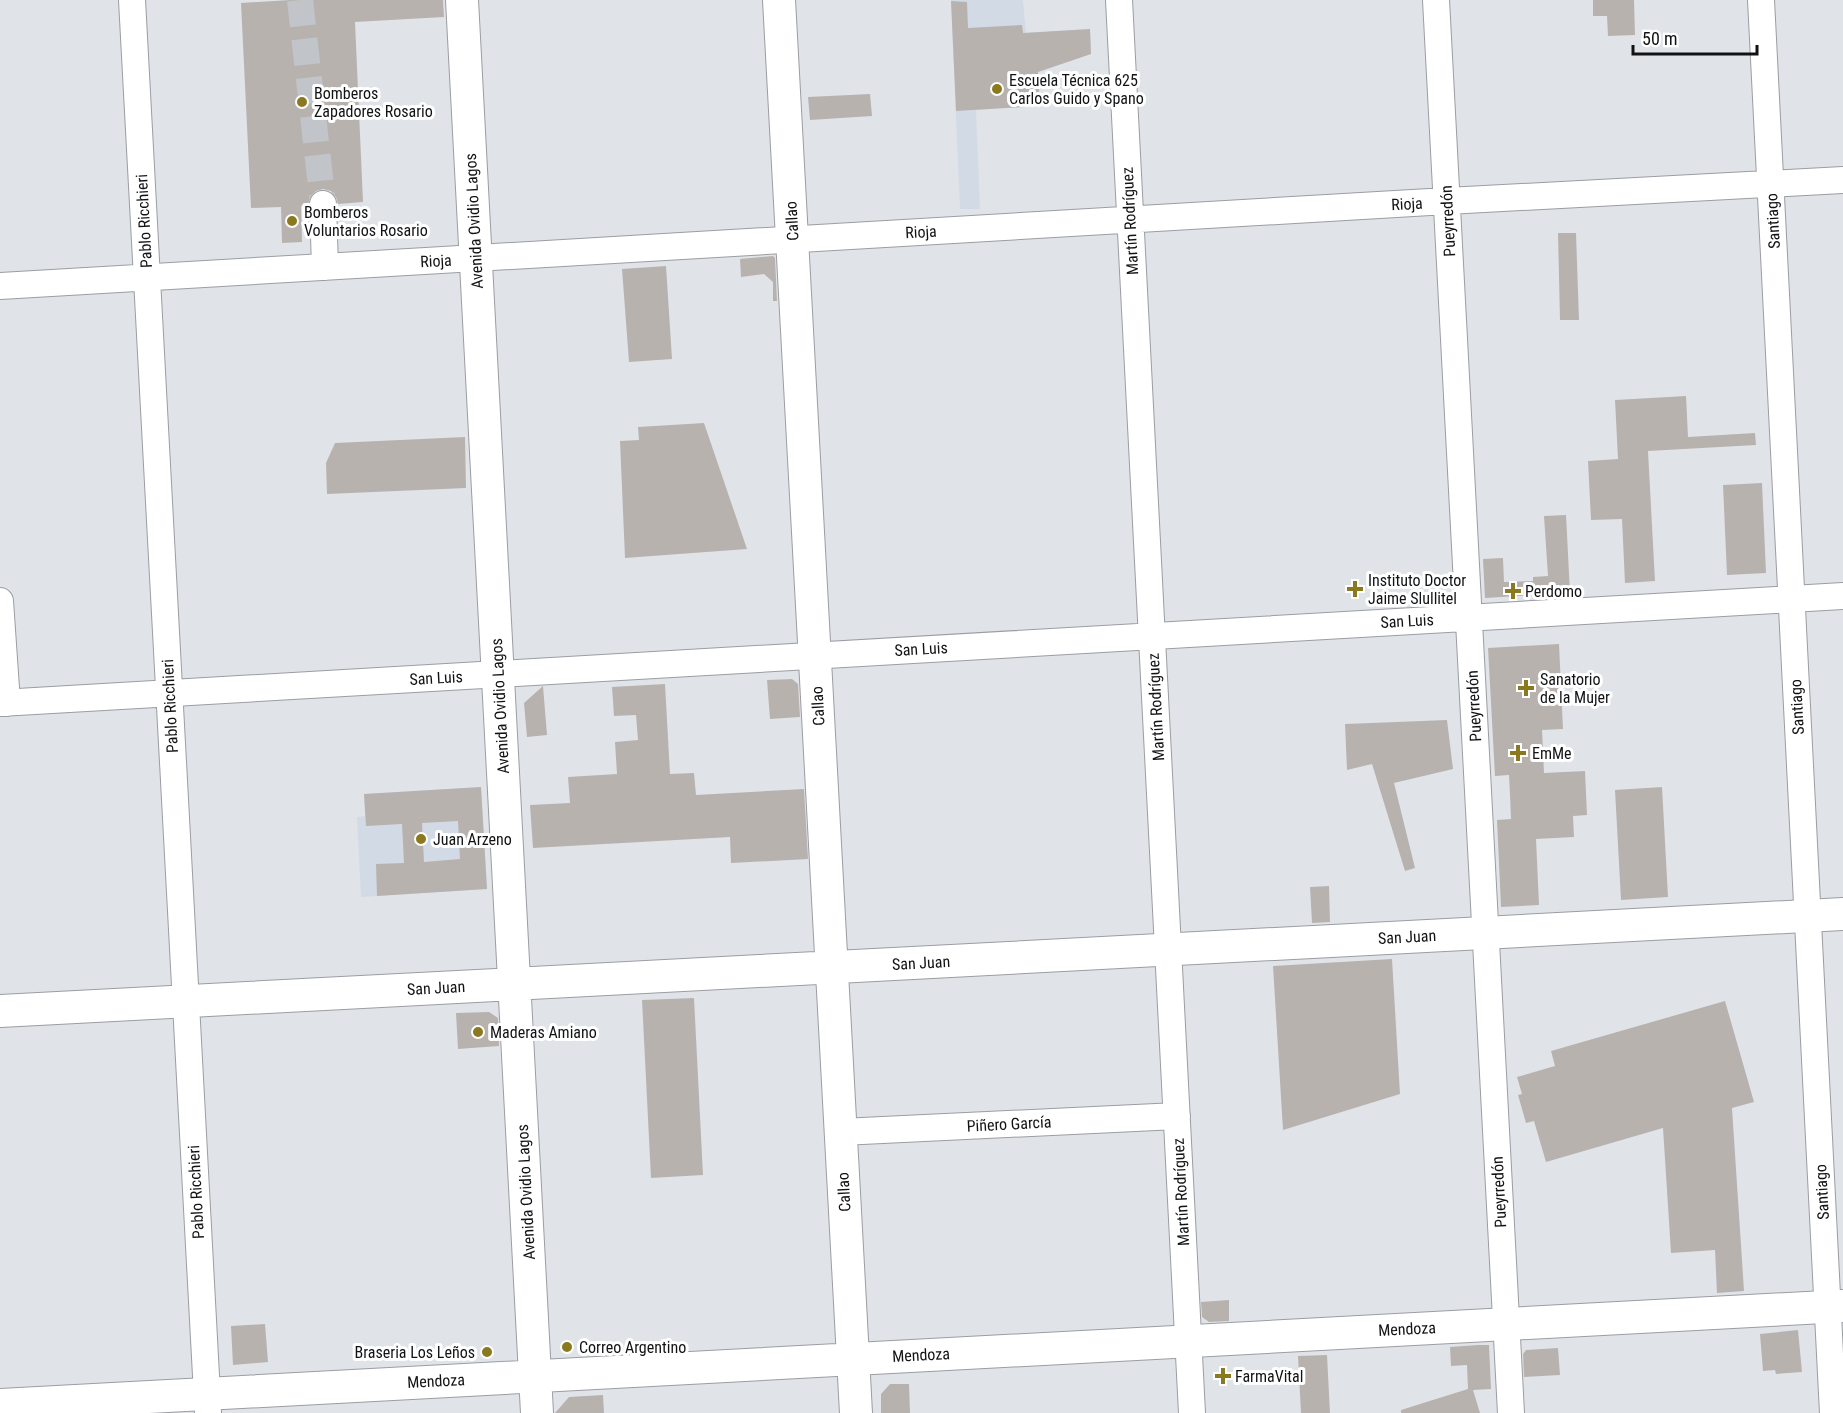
<svg xmlns="http://www.w3.org/2000/svg" width="1843" height="1413" viewBox="0 0 1843 1413" font-family="'Roboto Condensed',sans-serif">
<style>
.built{fill:#d2dae6}
.building{fill:#b8b2af;fill-rule:evenodd}
.lines{fill:none;stroke-linecap:round;stroke-linejoin:round}
.minor-tunnel{stroke:#c1c4c9;stroke-width:26;stroke-dasharray:26 13;stroke-linecap:butt}
.minor-casing{stroke:#9a9da2;stroke-width:28}
.major-casing{stroke:#9a9da2;stroke-width:34}
.minor{stroke:#fff;stroke-width:26}
.major{stroke:#fff;stroke-width:32}
.poi-dot{fill:#8a791e;stroke:#fff;stroke-width:2}
.labels{text-anchor:middle;dominant-baseline:central;stroke-width:6;stroke-linejoin:round;paint-order:stroke}
.poi-label{font-size:16px;fill:#111214;stroke:#fff;text-anchor:start}
.street-label{font-size:16px;fill:#111214;stroke:#fff}
</style>
<rect width="100%" height="100%" fill="#e0e4e9"/>
<path class="built" d="M951,0H1023L1026,33L1090,29L1091,54L1038,72L1040,106L976,110L980,209H960Z
M481,787L487,889L361,897L357,817L365,816L364,794Z"/>
<path class="building" d="M290,0H443L444,17L355,22L363,202L338,204L336,197L331,191L323,189L316,191L310,197L308,205L301,206L302,242L282,243L281,207L251,208L241,3Z
M1593,0H1634L1635,35L1608,36L1607,16H1593Z
M951,1L967,2L968,28L1022,25L1023,33L1090,29L1091,54L1038,72L1040,106L956,111Z
M870,94L872,116L810,120L808,97Z
M1558,233H1576L1579,320H1560Z
M773,256L775,258L777,301H773V282L764,274L741,277L740,259Z
M666,266L672,359L629,362L622,269Z
M1686,396L1688,437L1755,433L1756,445L1648,451L1655,581L1625,583L1622,519L1591,520L1588,461L1618,459L1615,400Z
M704,423L747,549L625,558L620,441L639,440L638,427Z
M465,437L466,488L327,494L326,463L335,443Z
M1762,483L1766,573L1727,575L1723,485Z
M1566,515L1570,593L1485,598L1483,559L1503,558L1504,582L1533,581V577L1548,576L1544,516Z
M1559,644L1563,729L1542,730L1544,773L1585,771L1587,815L1573,816L1574,837L1536,839L1539,905L1501,907L1497,820L1511,819L1510,795L1509,775L1495,776L1488,648Z
M792,679L798,684L800,717L770,719L767,680Z
M665,684L670,774L694,773L696,795L804,789L808,859L731,863L730,837L533,848L530,805L570,803L568,777L617,774L615,742L638,740L636,715L614,716L612,687Z
M543,686L547,735L527,737L524,703Z
M1447,720L1453,769L1394,783L1415,868L1405,871L1372,764L1347,770L1345,724Z
M481,787L487,889L377,896L376,864L404,863L402,824L366,826L364,794ZM458,821L460,859L424,862L422,823Z
M1662,787L1668,897L1621,900L1615,790Z
M1329,886L1330,922L1312,923L1310,887Z
M1392,959L1400,1094L1283,1130L1273,966Z
M694,998L703,1175L651,1178L642,1000Z
M1725,1001L1754,1102L1732,1108L1744,1291L1717,1293L1715,1250L1671,1253L1663,1128L1546,1162L1534,1121L1526,1123L1518,1095L1522,1094L1517,1077L1555,1066L1551,1051Z
M489,1012L498,1018L499,1046L458,1049L456,1013Z
M1229,1300V1321L1209,1322L1202,1317L1201,1302Z
M265,1324L268,1362L233,1365L231,1326Z
M1798,1330L1802,1372L1776,1374L1775,1370L1763,1371L1760,1334Z
M1478,1345H1489L1491,1389L1473,1390L1480,1413H1401V1410L1468,1389L1467,1365L1451,1366L1450,1347Z
M1558,1348L1560,1375L1524,1377L1523,1354L1526,1350Z
M1327,1355L1330,1413H1301L1298,1356Z
M890,1384H909L910,1413H881V1394Z
M603,1395L604,1413H555L569,1397Z"/>
<g class="lines">
<path class="minor-tunnel" d="M300,0L323,204"/>
<g class="minor-casing">
<path id="minor" d="M132,0L208,1413
M1119,0L1192,1413
M1436,0L1511,1413
M1761,0L1833,1413
M323,204L325,267
M0,286L1447,201L1843,180
M0,601L7,703
M0,703L1843,596
M841,1132L1177,1116"/>
</g>
<g class="major-casing">
<path id="major" d="M462,0L537,1413
M779,0L856,1413
M0,1011L1843,914
M0,1405L1843,1306"/>
</g>
<use href="#minor" class="minor"/>
<use href="#major" class="major"/>
</g>
<g class="poi-dot">
<circle cx="997" cy="89" r="6"/>
<circle cx="302" cy="102" r="6"/>
<circle cx="292" cy="221" r="6"/>
<path d="M1352 580h6v6h6v6h-6v6h-6v-6h-6v-6h6z"/>
<path d="M1510 582h6v6h6v6h-6v6h-6v-6h-6v-6h6z"/>
<path d="M1523 679h6v6h6v6h-6v6h-6v-6h-6v-6h6z"/>
<path d="M1515 744h6v6h6v6h-6v6h-6v-6h-6v-6h6z"/>
<circle cx="421" cy="839" r="6"/>
<circle cx="478" cy="1032" r="6"/>
<circle cx="567" cy="1347" r="6"/>
<circle cx="487" cy="1352" r="6"/>
<path d="M1220 1367h6v6h6v6h-6v6h-6v-6h-6v-6h6z"/>
</g>
<g class="labels">
<g class="poi-label">
<text x="1009" y="80">Escuela Técnica 625<tspan x="1009" dy="18">Carlos Guido y Spano</tspan></text>
<text x="314" y="93">Bomberos<tspan x="314" dy="18">Zapadores Rosario</tspan></text>
<text x="304" y="212">Bomberos<tspan x="304" dy="18">Voluntarios Rosario</tspan></text>
<text x="1368" y="580">Instituto Doctor<tspan x="1368" dy="18">Jaime Slullitel</tspan></text>
<text x="1525" y="591">Perdomo</text>
<text x="1540" y="679">Sanatorio<tspan x="1540" dy="18">de la Mujer</tspan></text>
<text x="1532" y="753">EmMe</text>
<text x="433" y="839">Juan Arzeno</text>
<text x="490" y="1032">Maderas Amiano</text>
<text x="579" y="1347">Correo Argentino</text>
<text x="475" y="1352" text-anchor="end">Braseria Los Leños</text>
<text x="1235" y="1376">FarmaVital</text>
</g>
<g class="street-label">
<text transform="translate(1407 204) rotate(-3)">Rioja</text>
<text transform="translate(144 221) rotate(-93)">Pablo Ricchieri</text>
<text transform="translate(474 221) rotate(-93)">Avenida Ovidio Lagos</text>
<text transform="translate(792 221) rotate(-93)">Callao</text>
<text transform="translate(1130 221) rotate(-93)">Martín Rodríguez</text>
<text transform="translate(1448 221) rotate(-93)">Pueyrredón</text>
<text transform="translate(1773 221) rotate(-93)">Santiago</text>
<text transform="translate(921 232) rotate(-3)">Rioja</text>
<text transform="translate(436 261) rotate(-3)">Rioja</text>
<text transform="translate(1407 621) rotate(-3)">San Luis</text>
<text transform="translate(921 649) rotate(-3)">San Luis</text>
<text transform="translate(436 678) rotate(-3)">San Luis</text>
<text transform="translate(170 706) rotate(-93)">Pablo Ricchieri</text>
<text transform="translate(500 706) rotate(-93)">Avenida Ovidio Lagos</text>
<text transform="translate(818 706) rotate(-93)">Callao</text>
<text transform="translate(1474 706) rotate(-93)">Pueyrredón</text>
<text transform="translate(1156 707) rotate(-93)">Martín Rodríguez</text>
<text transform="translate(1797 707) rotate(-93)">Santiago</text>
<text transform="translate(1407 937) rotate(-3)">San Juan</text>
<text transform="translate(921 963) rotate(-3)">San Juan</text>
<text transform="translate(436 988) rotate(-3)">San Juan</text>
<text transform="translate(1009 1124) rotate(-3)">Piñero García</text>
<text transform="translate(196 1192) rotate(-93)">Pablo Ricchieri</text>
<text transform="translate(526 1192) rotate(-93)">Avenida Ovidio Lagos</text>
<text transform="translate(844 1192) rotate(-93)">Callao</text>
<text transform="translate(1181 1192) rotate(-93)">Martín Rodríguez</text>
<text transform="translate(1499 1192) rotate(-93)">Pueyrredón</text>
<text transform="translate(1822 1192) rotate(-93)">Santiago</text>
<text transform="translate(1407 1329) rotate(-3)">Mendoza</text>
<text transform="translate(921 1355) rotate(-3)">Mendoza</text>
<text transform="translate(436 1381) rotate(-3)">Mendoza</text>
</g>
</g>
<path d="M1633 45v9h124v-9" fill="none" stroke="#111214" stroke-width="3"/>
<text x="1642" y="45" font-size="18" fill="#111214" stroke="#ffffff" stroke-width="4.5" paint-order="stroke">50 m</text>
</svg>
